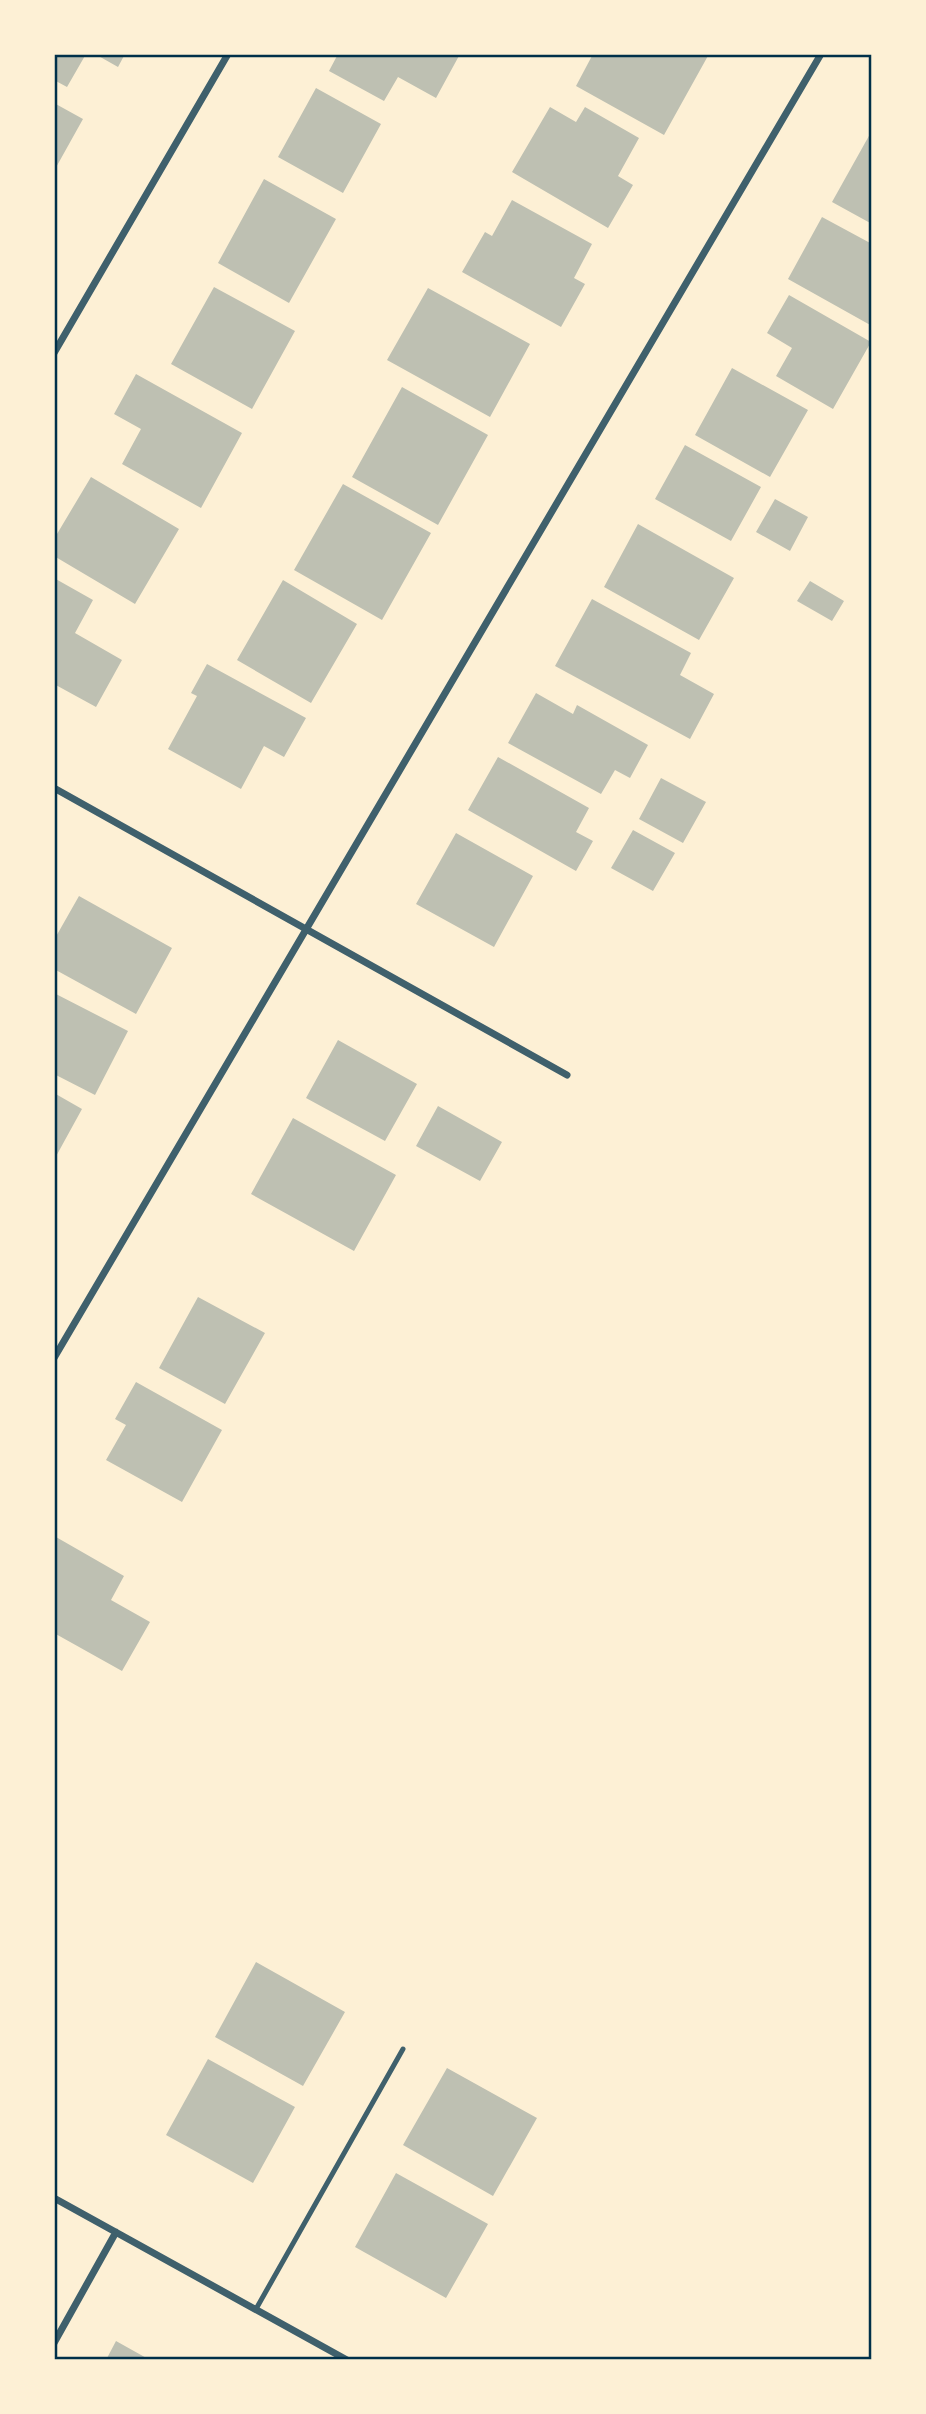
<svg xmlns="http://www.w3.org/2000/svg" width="926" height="2414" viewBox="0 0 926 2414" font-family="'Alegreya Sans',sans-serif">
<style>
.building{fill:#bec0b2}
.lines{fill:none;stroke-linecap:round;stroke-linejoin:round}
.service{stroke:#3f606c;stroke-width:5}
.minor{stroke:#3f606c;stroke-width:7}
.neatline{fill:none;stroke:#003049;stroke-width:2.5}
</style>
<rect width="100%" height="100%" fill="#fdf0d5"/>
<path class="building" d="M54,54H86L67,87L54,80Z
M95,54H125L118,67Z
M338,54H460L436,98L398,77L384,101L329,71Z
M593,54H709L664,135L576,86Z
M316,88L381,124L343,193L278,157Z
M54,103L83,119L54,171Z
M550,107L576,122L585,107L639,138L618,176L633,185L608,228L512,172Z
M870,134L872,136V224L832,202Z
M264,179L336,219L289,303L218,263Z
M512,200L592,244L574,278L585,284L561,327L462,272L485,232L492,236Z
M822,217L872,244V326L788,279Z
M214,287L295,331L252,409L171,364Z
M428,288L530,344L490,417L387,360Z
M789,295L871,342L833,409L776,376L792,348L767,333Z
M732,368L808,410L770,477L695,435Z
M136,374L242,433L201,508L122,464L141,429L114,414Z
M402,387L488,435L438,525L352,477Z
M685,445L761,487L731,541L655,499Z
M91,477L179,529L135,604L54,556V539Z
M343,484L431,533L382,620L294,570Z
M775,499L808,517L790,551L756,532Z
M638,524L734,578L699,640L604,587Z
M54,578L93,600L75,633L122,660L96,707L54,684Z
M283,580L357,624L311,703L237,660Z
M810,581L844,601L832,621L797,601Z
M592,599L691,653L680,675L714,694L690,739L555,666Z
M207,664L306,718L284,757L264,746L241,789L168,749L197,696L191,693Z
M536,693L573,714L577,705L648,745L630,778L615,770L601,794L508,743Z
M498,757L589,808L576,832L593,841L576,871L468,810Z
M661,778L706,802L683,843L639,819Z
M633,830L675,853L653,891L611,868Z
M456,833L533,876L494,947L416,904Z
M79,896L172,948L136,1014L54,969V940Z
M54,993L128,1031L95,1095L54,1074Z
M338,1040L417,1084L385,1141L306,1098Z
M54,1093L82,1109L54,1160Z
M438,1106L502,1142L480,1181L416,1146Z
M293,1118L396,1175L354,1251L251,1194Z
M198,1297L265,1333L225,1404L159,1368Z
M136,1382L222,1430L182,1502L106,1460L126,1425L115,1419Z
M56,1537L124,1576L111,1600L150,1622L122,1671L54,1633Z
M256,1962L345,2012L303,2086L215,2037Z
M208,2059L295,2107L253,2183L166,2135Z
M447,2068L537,2118L493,2196L403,2145Z
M396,2173L488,2224L446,2298L355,2247Z
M116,2341L150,2360H106Z"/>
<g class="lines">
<path class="service" d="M256,2309L403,2049"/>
<path class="minor" d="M54,353L228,54
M54,788L567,1075
M54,1358L821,54
M54,2198L347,2360
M54,2343L116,2232"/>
</g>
<rect width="926" height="2414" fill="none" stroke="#fdf0d5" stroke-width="112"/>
<rect x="56" y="56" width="814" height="2302" class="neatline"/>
</svg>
